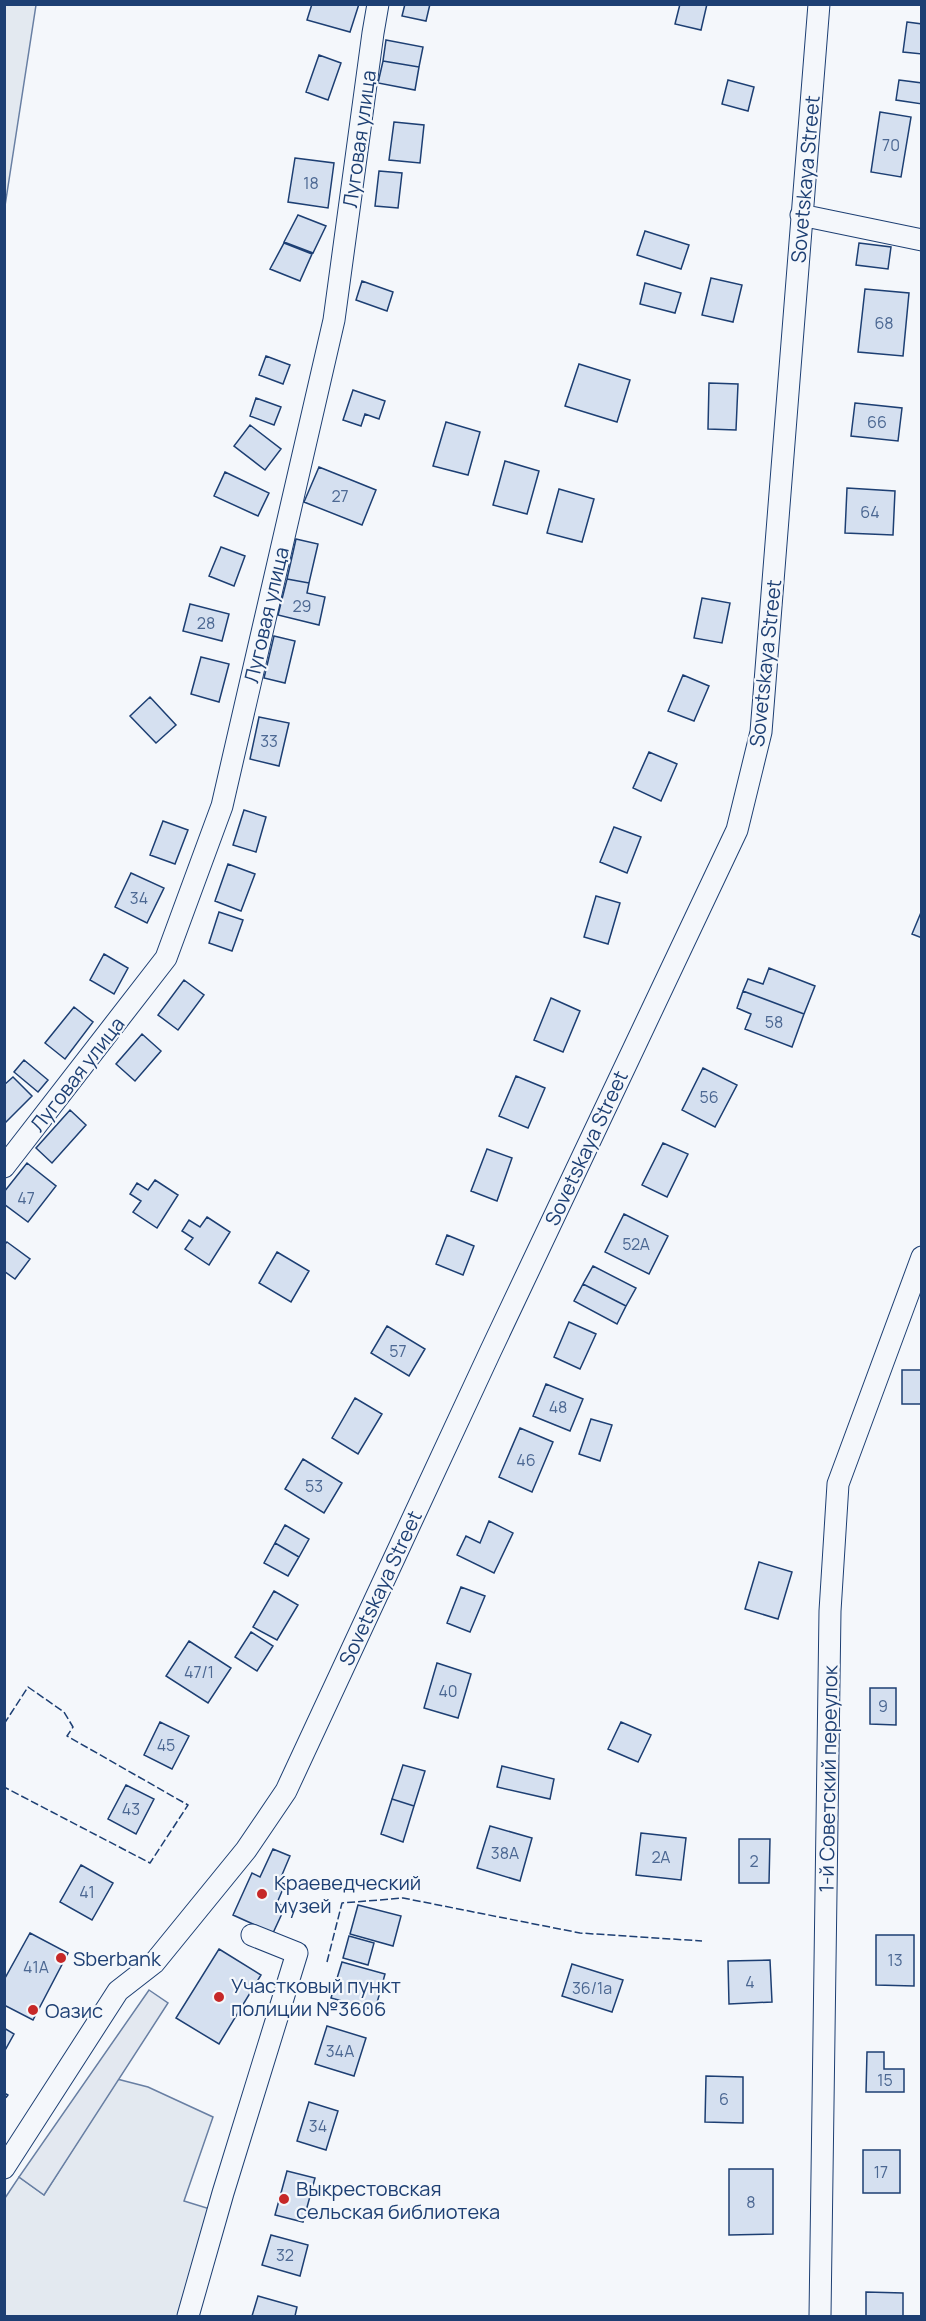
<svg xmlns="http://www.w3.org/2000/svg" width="926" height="2321" viewBox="0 0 926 2321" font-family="Manrope,sans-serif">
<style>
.green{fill:#e3e9f0;stroke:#687fa3;stroke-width:1.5}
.parking{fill:#e3e8f0;stroke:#687fa3;stroke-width:1.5}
.building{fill:#d5e0f0;stroke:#1d3f73;stroke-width:1.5}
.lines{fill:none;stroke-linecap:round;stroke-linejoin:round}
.minor-casing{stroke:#1d3f73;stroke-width:23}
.minor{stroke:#f4f7fb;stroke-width:21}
.fence{stroke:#1d3f73;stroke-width:1.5;stroke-dasharray:8 3;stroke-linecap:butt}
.poi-dot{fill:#c62828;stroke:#f4f7fb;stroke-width:2}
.labels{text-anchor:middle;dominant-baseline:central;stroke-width:4.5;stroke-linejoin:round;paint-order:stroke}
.number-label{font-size:16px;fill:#4b6792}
.street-label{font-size:20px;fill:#1d3f73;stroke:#f4f7fb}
.poi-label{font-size:20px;fill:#1d3f73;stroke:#f4f7fb;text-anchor:start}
</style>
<rect width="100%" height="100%" fill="#f4f7fb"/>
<path class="green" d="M5,4L36,5L5,206L4,5Z
M117,2079L148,2087L213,2117L184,2201L210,2209L178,2316H5V2198L19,2177L44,2195Z"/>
<path class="parking" d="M149,1990L168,2003L44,2195L19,2177Z"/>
<path class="building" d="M312,4H359L350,32L307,20Z
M405,4H430L426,21L402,16Z
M680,4H707L701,30L675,24Z
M907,22L922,24V54L903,52Z
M386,40L423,47L419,67L383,61Z
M319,55L341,63L328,100L306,92Z
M383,61L419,67L415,90L378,83Z
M728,80L754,87L748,111L722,104Z
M899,80L922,83V104L896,100Z
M880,112L911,117L901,177L871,172Z
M394,122L424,125L420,163L389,160Z
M295,158L334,163L328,208L288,202Z
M379,171L402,173L398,208L375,206Z
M298,215L326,226L313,253L284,242Z
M645,231L689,245L681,269L637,255Z
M284,243L312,254L300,281L270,269Z
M859,243L891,247L888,269L856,265Z
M711,278L742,285L733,322L702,315Z
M362,281L393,292L387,311L356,300Z
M645,283L681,293L675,313L640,304Z
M865,289L909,293L903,356L858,352Z
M266,356L290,365L283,384L259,375Z
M579,364L630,380L617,422L565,406Z
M709,383L738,384L736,430L708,429Z
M353,390L385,401L379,419L365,414L361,426L343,420Z
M256,398L281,407L274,425L250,416Z
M855,403L902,408L898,441L851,436Z
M446,422L480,432L468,475L433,466Z
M250,425L281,449L265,470L234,446Z
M505,461L539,471L527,514L493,505Z
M319,467L376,490L362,525L304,502Z
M225,472L269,493L258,516L214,496Z
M847,488L895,491L893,535L845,533Z
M559,489L594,499L582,542L547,533Z
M296,539L318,544L309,583L287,579Z
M221,547L245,556L234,586L209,576Z
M287,579L309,583L307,593L325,597L319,625L278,615Z
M702,598L730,603L722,643L694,638Z
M190,604L229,614L222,641L183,631Z
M274,636L295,641L285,683L264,678Z
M201,657L229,664L219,702L191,694Z
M683,675L709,686L694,721L668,711Z
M150,697L176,725L156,743L130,716Z
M259,717L289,723L279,766L250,759Z
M649,752L677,764L661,801L633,788Z
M244,810L266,817L256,852L233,845Z
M163,821L188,830L175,864L150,855Z
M614,827L641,837L627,873L600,862Z
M228,864L255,874L241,911L215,901Z
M131,873L164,888L147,923L115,907Z
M596,896L620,903L608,944L584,937Z
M922,910V938L912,934Z
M219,912L243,920L232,951L209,943Z
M104,954L128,968L114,994L90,980Z
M769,968L815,986L804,1014L743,991L748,979L763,984Z
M184,980L204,995L178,1030L158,1015Z
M743,991L804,1014L792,1047L745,1029L751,1014L737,1008Z
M551,998L580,1011L563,1052L534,1040Z
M74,1007L93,1022L65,1059L45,1043Z
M142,1034L161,1051L135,1081L116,1064Z
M24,1060L48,1080L38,1092L14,1072Z
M703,1068L737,1085L715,1127L682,1110Z
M516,1076L545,1088L528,1128L499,1116Z
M13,1077L32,1096L4,1124V1085Z
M70,1110L86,1125L52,1163L36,1148Z
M663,1143L688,1154L667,1197L642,1185Z
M487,1149L512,1158L497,1201L471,1191Z
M27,1163L56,1186L28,1222L4,1204V1192Z
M155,1180L178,1195L157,1228L133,1212L141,1201L130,1194L137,1183L148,1190Z
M624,1214L668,1236L649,1274L605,1252Z
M207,1217L230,1232L209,1265L185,1249L193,1238L182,1231L189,1220L200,1227Z
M447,1235L474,1246L463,1275L436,1264Z
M7,1242L30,1259L15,1279L4,1271V1245Z
M277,1252L309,1271L291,1302L259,1283Z
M593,1266L636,1288L626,1306L583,1284Z
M583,1284L626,1306L617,1324L574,1301Z
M569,1322L596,1334L580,1369L554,1357Z
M387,1326L425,1349L409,1376L371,1353Z
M902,1370H922V1404H902Z
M546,1384L583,1399L570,1431L533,1416Z
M355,1398L382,1414L358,1454L332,1438Z
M591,1419L612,1425L600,1461L579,1454Z
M520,1428L553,1442L532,1492L499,1477Z
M303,1459L342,1483L324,1513L285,1489Z
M489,1521L513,1533L494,1573L457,1555L466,1536L480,1543Z
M285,1525L309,1539L299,1557L275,1543Z
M275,1543L299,1557L288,1576L264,1563Z
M759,1562L792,1572L778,1619L745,1609Z
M461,1587L485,1596L470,1632L447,1623Z
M274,1591L298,1605L277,1640L253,1627Z
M251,1632L273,1646L257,1671L235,1657Z
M189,1641L231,1668L208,1703L166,1676Z
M437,1663L471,1674L458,1718L424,1708Z
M870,1688H896V1725L870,1724Z
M160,1722L189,1736L172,1769L144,1755Z
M621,1722L651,1735L638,1762L608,1749Z
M403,1765L425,1771L414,1806L392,1799Z
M502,1766L554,1779L550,1799L497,1787Z
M126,1785L154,1799L136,1834L108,1819Z
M392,1799L414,1806L403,1842L381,1834Z
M490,1826L532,1838L520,1881L477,1868Z
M641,1833L686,1838L681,1880L636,1875Z
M739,1839H770L769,1883H739Z
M273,1849L290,1856L279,1882L285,1884L277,1903L285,1907L273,1933L233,1915L252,1873L260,1877Z
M81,1865L113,1883L92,1920L60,1902Z
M358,1905L401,1916L393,1946L350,1934Z
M30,1933L68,1953L33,2020L4,2005V1980Z
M876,1935H914V1986L876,1985Z
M349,1936L374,1943L368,1965L343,1958Z
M219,1949L261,1975L219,2044L176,2018Z
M770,1960L772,2002L729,2004L728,1961Z
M342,1962L385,1974L375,2010L331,1998Z
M572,1964L623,1980L612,2012L562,1996Z
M327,2026L366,2038L354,2076L315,2064Z
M4,2028L14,2034L4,2052Z
M867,2052H884V2069H904V2092H866Z
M706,2076L743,2077V2123L705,2122Z
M309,2102L338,2111L326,2150L297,2141Z
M863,2150H900V2193H863Z
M729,2169H773V2234L729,2235Z
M287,2171L315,2178L303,2222L275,2215Z
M271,2235L308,2245L300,2276L262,2265Z
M866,2292L903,2293V2316H866Z
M258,2296L297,2307L295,2316H252Z"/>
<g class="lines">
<g class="minor-casing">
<path id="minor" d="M801,215L922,240
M4,1167L166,958L222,806L334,320L373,33L378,4
M4,2168L118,1991L154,1963L246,1850L286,1791L491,1350L737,830L761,732L819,4
M188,2316L223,2193L297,1953L252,1935
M820,2316L830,1611L838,1484L922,1257"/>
</g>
<use href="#minor" class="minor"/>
<path class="fence" d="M4,1724L28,1687L64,1712L73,1727L67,1736L188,1805L150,1863L4,1787
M327,1962L342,1903L403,1898L580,1933L702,1941
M4,2093L8,2095L4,2100"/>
</g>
<g class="poi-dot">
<circle cx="262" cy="1894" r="6"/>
<circle cx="61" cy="1958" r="6"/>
<circle cx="219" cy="1997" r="6"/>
<circle cx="33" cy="2010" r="6"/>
<circle cx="284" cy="2199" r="6"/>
</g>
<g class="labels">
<g class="number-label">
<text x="891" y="145">70</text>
<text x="311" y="183">18</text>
<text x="884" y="323">68</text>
<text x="877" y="422">66</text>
<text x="340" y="496">27</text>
<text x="870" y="512">64</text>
<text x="302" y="606">29</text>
<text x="206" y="623">28</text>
<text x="269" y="741">33</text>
<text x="139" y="898">34</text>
<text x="774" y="1022">58</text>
<text x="709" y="1097">56</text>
<text x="26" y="1198">47</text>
<text x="636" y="1244">52А</text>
<text x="398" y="1351">57</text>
<text x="558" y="1407">48</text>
<text x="526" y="1460">46</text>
<text x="314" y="1486">53</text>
<text x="199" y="1672">47/1</text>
<text x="448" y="1691">40</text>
<text x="883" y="1706">9</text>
<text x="166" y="1745">45</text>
<text x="131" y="1809">43</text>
<text x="505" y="1853">38А</text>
<text x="661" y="1857">2А</text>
<text x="754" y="1861">2</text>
<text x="87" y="1892">41</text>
<text x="895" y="1960">13</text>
<text x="36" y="1967">41А</text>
<text x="750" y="1982">4</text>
<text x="592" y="1988">36/1а</text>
<text x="340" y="2051">34А</text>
<text x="885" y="2080">15</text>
<text x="724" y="2099">6</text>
<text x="318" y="2126">34</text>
<text x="881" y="2172">17</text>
<text x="751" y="2202">8</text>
<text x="285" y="2255">32</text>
</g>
<g class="street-label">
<text transform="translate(359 139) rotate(-82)">Луговая улица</text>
<text transform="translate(805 179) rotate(-85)">Sovetskaya Street</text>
<text transform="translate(266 615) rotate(-77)">Луговая улица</text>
<text transform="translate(765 663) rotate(-84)">Sovetskaya Street</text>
<text transform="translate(77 1074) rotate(-52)">Луговая улица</text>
<text transform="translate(586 1148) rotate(-65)">Sovetskaya Street</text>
<text transform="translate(380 1588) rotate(-65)">Sovetskaya Street</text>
<text transform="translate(828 1779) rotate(-89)">1-й Советский переулок</text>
</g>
<g class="poi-label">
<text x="274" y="1882">Краеведческий<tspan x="274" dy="23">музей</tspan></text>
<text x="73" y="1958">Sberbank</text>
<text x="231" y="1985">Участковый пункт<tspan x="231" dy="23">полиции №3606</tspan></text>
<text x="45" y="2010">Оазис</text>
<text x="296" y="2188">Выкрестовская<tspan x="296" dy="23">сельская библиотека</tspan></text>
</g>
</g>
<rect width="926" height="2321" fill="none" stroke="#1d3f73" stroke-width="12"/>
</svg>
